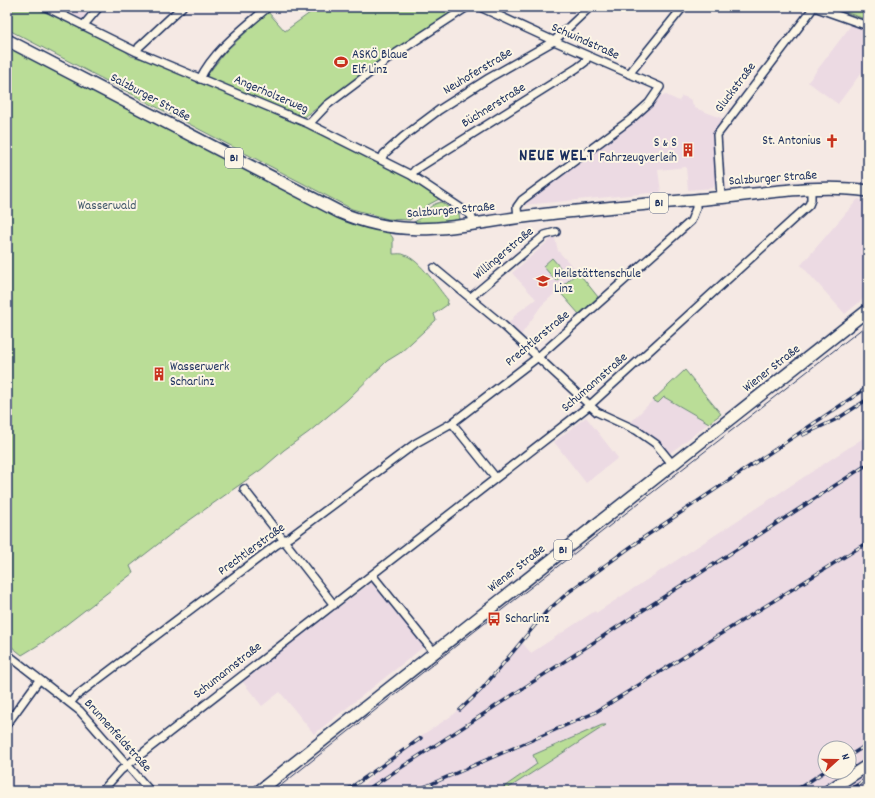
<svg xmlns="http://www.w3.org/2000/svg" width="875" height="798" viewBox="0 0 875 798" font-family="Dekko,sans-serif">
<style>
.built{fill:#ecdae3}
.green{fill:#badd97;stroke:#6a867a}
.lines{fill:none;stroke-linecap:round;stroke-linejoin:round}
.minor-casing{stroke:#1b2f5e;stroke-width:10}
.primary-casing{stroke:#1b2f5e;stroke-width:14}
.minor{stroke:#fcf5e5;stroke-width:7}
.primary{stroke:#fcf5e5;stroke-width:11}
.tram{stroke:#1b2f5e;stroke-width:1}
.rail-casing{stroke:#1b2f5e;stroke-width:3.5}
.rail{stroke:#fcf5e5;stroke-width:2;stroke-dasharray:6;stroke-linecap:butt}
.labels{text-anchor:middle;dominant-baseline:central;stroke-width:4;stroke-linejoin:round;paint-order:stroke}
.shield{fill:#fcf5e5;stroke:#5e6a86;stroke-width:1}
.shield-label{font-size:12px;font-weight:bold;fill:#1b2f5e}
.street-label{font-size:13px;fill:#1b2f5e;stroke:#fcf5e5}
.poi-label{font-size:13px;fill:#1b2f5e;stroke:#fcf5e5;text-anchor:start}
.park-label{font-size:13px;fill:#435a6c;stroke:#fcf5e5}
.district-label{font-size:17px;font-weight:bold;letter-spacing:1px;fill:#1b2f5e;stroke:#fcf5e5}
</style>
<rect width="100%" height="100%" fill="#f5e9e4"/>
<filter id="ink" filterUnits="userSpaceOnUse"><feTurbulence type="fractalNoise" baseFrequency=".025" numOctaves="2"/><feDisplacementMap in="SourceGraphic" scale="8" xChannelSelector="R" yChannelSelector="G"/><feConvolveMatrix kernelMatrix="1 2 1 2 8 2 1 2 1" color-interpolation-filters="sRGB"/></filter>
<g filter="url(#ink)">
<path class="built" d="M54,7H97L82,23Z
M852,24L868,30V77L861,73L838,104L808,82Z
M666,95L679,101L682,96L690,99L695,108L724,119L712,136L716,182L713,188L688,190L686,167L658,170L661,192L524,205L523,203L651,105L660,96Z
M858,199L868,203V295L845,314L801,265Z
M552,238H555L558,251L578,272L541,306L521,335L508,324L517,313L536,299L512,273Z
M664,397L709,423L670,453L662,444L629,424L653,400L658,403Z
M586,417L618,458L586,483L554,442Z
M868,435V757L849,769V748H825V772H845L815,791H504L605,725L533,755L537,764L498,791H357L405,746L453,715L480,691L520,640L531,653L595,611L596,613Z
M372,582H374L426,645L314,734L280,692L262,706L242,681Z
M868,772V791H839Z"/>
<path class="green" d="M7,7L36,8L121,47L131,56L151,61L310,128L414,180L441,198L426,206L410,220L388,219L352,209L7,29Z
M318,7H456L452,13L303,118L205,78L226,51L268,12L285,31Z
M830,7H868V20Z
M7,33L350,210C365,215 399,228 414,222C425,217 426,205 441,202L459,214L460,219L452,223L395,225L345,211L7,35Z
M7,45L387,230L393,238V254C397,254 402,253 405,255C421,261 437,287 448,300L447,305L434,314L436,320L400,353L387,361L347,400L309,432L284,450L262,469L180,527L130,566L133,573L45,641L22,655L7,643Z
M552,258L565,273L556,281L543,266Z
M578,272L598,297L579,314L558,290Z
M685,370L721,414L709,423L664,397L658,403L653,400Z
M602,725H606L504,791H498L537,764L533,755Z"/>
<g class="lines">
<g class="minor-casing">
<path id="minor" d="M46,7L137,52L309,124L411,175L471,215L474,224
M480,7L554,41L660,87L649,103L630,120L522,200L517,207L518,218
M83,26L99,7
M137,52L139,47L182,7
M629,74L683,7
M200,79C214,50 244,28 268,7
M309,124L327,105L395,54L467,7
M381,160L384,154L403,137L439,110L489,78L554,41L590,7
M411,175L415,170L577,68L585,62L588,56
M721,197L717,135L814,7L868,26
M434,268L503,325L597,412L636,430L656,444L673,465
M470,298L545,235L556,232
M452,423L496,478
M244,489L334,605
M372,575L434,652
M7,654L80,711L150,791
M70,703L76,696L276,545L290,537L416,443L452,423L538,357L691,221L696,208V200
M7,724L39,680
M102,791L121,770L590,405L809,205L811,200V190"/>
</g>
<g class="primary-casing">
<path id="primary" d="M7,40L339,212C408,242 461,224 531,216C596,208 662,203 727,197C773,192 822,184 868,191
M259,791L868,310
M828,791L868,765"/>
</g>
<use href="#minor" class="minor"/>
<use href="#primary" class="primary"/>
<path class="tram" d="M274,791L457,645L868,324"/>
<g class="rail-casing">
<path id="rail" d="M803,435L837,419L868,399
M460,710L482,689L546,612L570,591L643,538L865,389
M849,756L868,744
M346,791L421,738
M365,791L868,464
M415,791L594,713L868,542
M795,791L825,771
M848,791L868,778"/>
</g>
<use href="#rail" class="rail"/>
</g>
</g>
<defs>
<g id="stadium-bare" transform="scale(1.08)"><path d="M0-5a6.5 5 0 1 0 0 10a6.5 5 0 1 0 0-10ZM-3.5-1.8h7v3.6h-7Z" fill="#c8321e" stroke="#fcf5e5" stroke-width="2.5" paint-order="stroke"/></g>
<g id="church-bare" transform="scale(1.08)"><path d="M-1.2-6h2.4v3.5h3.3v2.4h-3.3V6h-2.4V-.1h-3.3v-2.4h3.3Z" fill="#c8321e" stroke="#fcf5e5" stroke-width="2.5" paint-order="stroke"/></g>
<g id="building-bare" transform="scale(1.08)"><path d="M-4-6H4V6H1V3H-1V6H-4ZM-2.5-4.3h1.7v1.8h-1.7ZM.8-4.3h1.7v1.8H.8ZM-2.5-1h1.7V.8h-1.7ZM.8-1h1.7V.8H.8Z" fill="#c8321e" stroke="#fcf5e5" stroke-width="2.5" paint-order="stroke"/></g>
<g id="school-bare" transform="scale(1.08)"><path d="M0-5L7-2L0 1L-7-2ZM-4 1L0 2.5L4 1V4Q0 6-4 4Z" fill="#c8321e" stroke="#fcf5e5" stroke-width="2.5" paint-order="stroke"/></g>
<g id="bus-bare" transform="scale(1.08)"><path d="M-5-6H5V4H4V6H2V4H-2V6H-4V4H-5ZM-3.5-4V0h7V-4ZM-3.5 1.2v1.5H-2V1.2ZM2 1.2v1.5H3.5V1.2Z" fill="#c8321e" stroke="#fcf5e5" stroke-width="2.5" paint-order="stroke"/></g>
</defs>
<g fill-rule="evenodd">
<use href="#stadium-bare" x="341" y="62"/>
<use href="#church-bare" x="832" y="141"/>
<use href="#building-bare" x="688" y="150"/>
<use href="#school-bare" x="543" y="281"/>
<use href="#building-bare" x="159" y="374"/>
<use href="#bus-bare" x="494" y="619"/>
</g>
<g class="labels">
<g class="shield">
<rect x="225" y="148" width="18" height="20" rx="3"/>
<rect x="650" y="193" width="18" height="20" rx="3"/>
<rect x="554" y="540" width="18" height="20" rx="3"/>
</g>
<g class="shield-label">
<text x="234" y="158">B1</text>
<text x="659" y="203">B1</text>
<text x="563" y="550">B1</text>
</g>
<g class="street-label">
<text transform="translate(585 42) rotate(24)">Schwindstraße</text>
<text transform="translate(478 72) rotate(-31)">Neuhoferstraße</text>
<text transform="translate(736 88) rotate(-53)">Gluckstraße</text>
<text transform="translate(271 95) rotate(23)">Angerholzerweg</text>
<text transform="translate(150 98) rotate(28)">Salzburger Straße</text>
<text transform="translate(494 106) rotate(-32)">Büchnerstraße</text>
<text transform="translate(773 179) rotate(-4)">Salzburger Straße</text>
<text transform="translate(451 211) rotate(-5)">Salzburger Straße</text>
<text transform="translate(504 254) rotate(-40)">Willingerstraße</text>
<text transform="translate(538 339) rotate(-40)">Prechtlerstraße</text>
<text transform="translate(772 369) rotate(-38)">Wiener Straße</text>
<text transform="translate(595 383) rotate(-41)">Schumannstraße</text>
<text transform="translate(252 550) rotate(-36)">Prechtlerstraße</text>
<text transform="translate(517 569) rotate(-38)">Wiener Straße</text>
<text transform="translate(228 671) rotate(-38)">Schumannstraße</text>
<text transform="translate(117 736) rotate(48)">Brunnenfeldstraße</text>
</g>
<g class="poi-label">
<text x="352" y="55">ASKÖ Blaue<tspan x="352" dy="15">Elf Linz</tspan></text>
<text x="821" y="141" text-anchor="end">St. Antonius</text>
<text x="677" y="143" text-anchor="end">S &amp; S<tspan x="677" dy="15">Fahrzeugverleih</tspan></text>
<text x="554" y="274">Heilstättenschule<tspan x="554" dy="15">Linz</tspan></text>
<text x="170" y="367">Wasserwerk<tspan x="170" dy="15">Scharlinz</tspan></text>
<text x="505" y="619">Scharlinz</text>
</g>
<g class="park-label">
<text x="107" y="206">Wasserwald</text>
</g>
<g class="district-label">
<text x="557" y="157">NEUE WELT</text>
</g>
</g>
<rect width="875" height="798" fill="none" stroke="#fcf5e5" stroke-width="24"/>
<rect x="12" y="12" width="851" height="774" fill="none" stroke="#1b2f5e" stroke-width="1.5" filter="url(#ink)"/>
<g transform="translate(837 760) rotate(69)"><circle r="19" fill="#fcf5e5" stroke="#a2a6af"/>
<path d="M0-3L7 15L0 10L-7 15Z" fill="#c8321e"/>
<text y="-6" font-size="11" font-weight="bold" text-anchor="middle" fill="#1b2f5e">N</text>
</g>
</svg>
